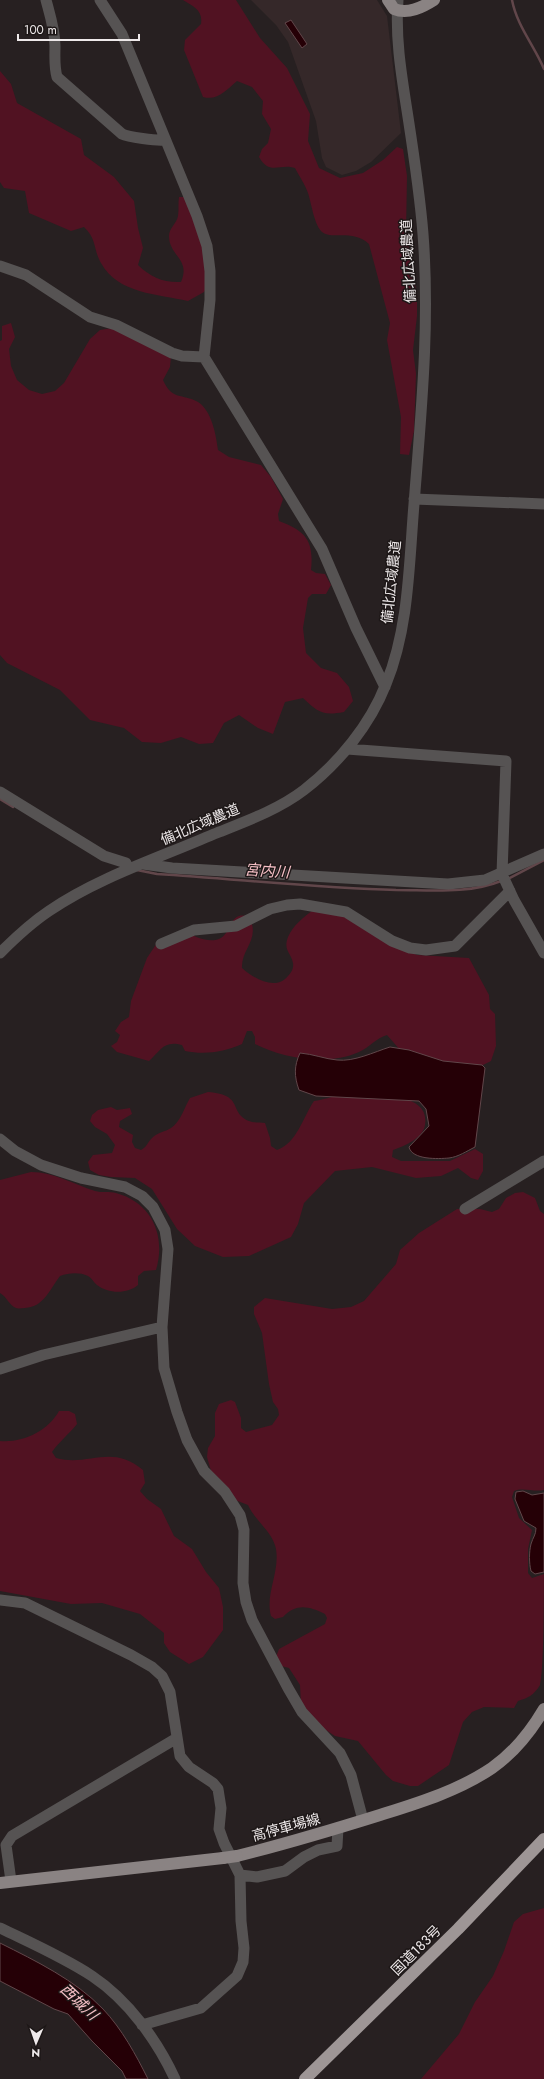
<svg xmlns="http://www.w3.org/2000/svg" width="544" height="2079" viewBox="0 0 544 2079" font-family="Jost,'Noto Sans JP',sans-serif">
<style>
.built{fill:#352829}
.green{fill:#511222}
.water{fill:#250006;stroke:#61464a}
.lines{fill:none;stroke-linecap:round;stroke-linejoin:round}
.stream{stroke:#61464a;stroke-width:2.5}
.minor{stroke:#565353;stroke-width:11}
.major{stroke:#8a8383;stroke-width:12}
.highway{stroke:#9e9696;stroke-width:12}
.major-bridge{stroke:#8a8383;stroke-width:12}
.labels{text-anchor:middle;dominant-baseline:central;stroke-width:3;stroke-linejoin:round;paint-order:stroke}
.street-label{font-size:14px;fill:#eee9ea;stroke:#1d1717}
.water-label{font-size:15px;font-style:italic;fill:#f6c0c6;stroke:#1d1717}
</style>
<rect width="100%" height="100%" fill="#272021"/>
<path class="built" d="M251,0H377L387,16L401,133L371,162L356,171L342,175L326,167L322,158L316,121L288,42L276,25Z"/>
<path class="green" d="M183,0H236L260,38L287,68L310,114L308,141L319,168L340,178L363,173L383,160L397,147L403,149L407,176L406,232L417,296V316L413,350L416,374L414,431L409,455L400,454L401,417L387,340L390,323L369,244C352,228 330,241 321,231C314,223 311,202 308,193C305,184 299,176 295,168C279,163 270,176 259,157L262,149L268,143L271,129L262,114L263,101L252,87L237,81C226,90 218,101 203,97L184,50L185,40L201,24C203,10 194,7 183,0Z
M0,71L11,84L17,103L81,139L84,155L114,177L134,201L138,228L143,248L138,265C150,277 164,283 181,282C191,259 169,256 169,236C169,228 177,223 178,216C179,210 178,203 179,197H186L204,248L207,287L204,292L188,301C158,294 118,294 101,263C93,249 97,239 84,227L71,231L29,213L25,191L4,188L0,182Z
M11,323L15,337L9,349L11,366L17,380L29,390L42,394L55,391L64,383L90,339L100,330L112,328L171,356L170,367L163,380C172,401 182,393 198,402C212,411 216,435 218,450L229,457L261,465L271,477L283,499L278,514L279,521C306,531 314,541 311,570L316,573L325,574L331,585L326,594H312L308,598L303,628L306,653L321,668L337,673L349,687L353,701L344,712C322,716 318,712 303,698L285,702L273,734L258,728L239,715L224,723L213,743L199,744L181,737L161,743L142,742L124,728L90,720L60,690L7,663L0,655V341L2,340V326Z
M313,910L350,916L395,944L417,955L469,958L489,995L490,1009L495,1014L496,1046L491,1061L479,1067L445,1063L401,1051L387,1035C376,1038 370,1047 359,1052C328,1066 284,1059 255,1044V1037L252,1031H247L242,1044C224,1052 205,1055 185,1051L182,1045C164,1040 161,1050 149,1061L117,1052L111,1046L117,1042L120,1035L115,1031L121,1022L129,1017L131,1001L147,958L157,943L187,932C198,939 217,946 226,933C230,927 232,918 239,916C242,915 246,916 249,916C261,940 241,948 242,968C254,979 276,991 288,976C291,973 294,968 293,963C291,952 283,951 288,937C293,925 304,917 313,910Z
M208,1092C245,1095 228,1112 249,1121C253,1123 260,1122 265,1123L270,1138L271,1146L277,1150C297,1143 303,1117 314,1101C323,1100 334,1096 343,1094C351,1094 360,1095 368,1095C387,1096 430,1095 425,1125C423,1138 405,1146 393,1150L392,1157L401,1161H450L475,1149L483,1154V1171L478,1180L471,1178L458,1168L441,1176L416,1178L372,1167L335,1171L304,1203L298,1224L291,1237L249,1256L223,1257L195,1246L177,1229L152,1189L135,1178L111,1177L99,1175L90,1170L88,1162L93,1155L112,1153L115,1145L107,1134L95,1127L90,1121L92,1115L98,1110L111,1107L117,1110L130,1108L132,1114L120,1121L119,1127L133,1135L132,1142L135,1148L141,1150C147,1147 147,1143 152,1138C158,1132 165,1132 171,1128C180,1123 185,1106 190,1098Z
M31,1172C54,1172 73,1184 95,1191C102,1193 110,1191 116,1193C153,1203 166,1237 156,1270L144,1271L138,1276V1285C128,1294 108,1294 97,1285C94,1283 92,1278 88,1276C79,1272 69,1273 60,1276C50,1289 44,1307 25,1308C22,1308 18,1309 16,1308C9,1305 7,1297 0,1293V1180Z
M523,1192L535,1198L540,1211L544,1214V1490C533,1492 523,1487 514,1491L512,1497L519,1518L532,1530L528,1549V1573L532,1578L544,1574C544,1595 544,1672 540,1685C534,1695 528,1698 518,1701L514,1708L484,1707L472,1712L463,1722L449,1765L418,1786H410L393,1781L386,1775L358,1741L335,1736L320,1726L301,1705L300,1685L289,1668L281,1666L276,1657L279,1649L325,1624L327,1618L325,1614C309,1606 296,1603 283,1617L275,1619L271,1616C265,1594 280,1572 276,1549C273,1532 255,1521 248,1505L235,1500L211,1471L207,1457L208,1448L215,1436V1413L219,1404L231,1400L235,1402L241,1418V1428L246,1432L272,1425L279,1415L278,1409L273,1402L269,1384L262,1333L254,1314V1307L265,1298L332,1309L351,1307L364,1301L396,1264L400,1250L419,1233L457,1209H480L492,1212L499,1209L506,1198L515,1193Z
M59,1411H69L75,1414L77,1424C69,1434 59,1442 52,1452L56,1458C89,1467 111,1443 143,1470L145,1483L140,1491L147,1499L161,1509L174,1536L192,1549L206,1572L219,1588L223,1607V1630L203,1657L189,1664L170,1652L164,1643V1633L140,1614L102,1603L71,1604L0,1591V1441C23,1443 48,1431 59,1411Z
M544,1908V2079H421L459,2034L475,2002L493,1976L504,1951L514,1922L523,1914Z"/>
<path class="water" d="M291,20L307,44L302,48L285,23Z
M390,1047L409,1050L443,1061L482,1065L485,1068L475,1147C467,1151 458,1157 449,1158C438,1159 412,1160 409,1147L429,1126L426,1109L419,1101L316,1096L299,1090C294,1076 294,1066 300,1053C313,1054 325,1059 337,1060C354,1062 374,1052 390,1047Z
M523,1491L532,1495L544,1493V1572L535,1574L531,1571C529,1563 529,1552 531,1544C533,1537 536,1535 536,1528L524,1521L515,1499L516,1492Z
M0,1943C36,1961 75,1980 103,2009C122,2029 136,2055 148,2079H126L122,2071L92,2041L68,2014L54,2009L0,1981Z"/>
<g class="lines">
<path class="stream" d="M512,0C517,26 534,45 544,69
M0,799L13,807
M137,870L157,874C237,879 316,888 396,890C431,890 469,894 501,881
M508,879L544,860"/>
<path class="minor" d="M46,0C50,15 55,30 55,46C55,57 54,66 57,77L122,134C128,137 157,141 164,140
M100,0L122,34L197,216L207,246L210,271V300L204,357L322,549L356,628L385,687
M0,266L26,275L90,317L116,325L172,353L182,356L204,357
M414,499L544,504
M347,749L506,761L502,874L514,900L544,953
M0,792L104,856L126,863
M143,864L172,868L448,884L485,880L544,854
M161,944L194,930L236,926L270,909L287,905L300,904L346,912L392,941L410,948L426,950L455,946L510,891
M0,953C15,938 31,923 49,911C99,877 159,858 214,834C244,822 278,810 304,790C339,763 370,725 386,684C409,628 409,564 414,504C421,414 430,325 423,234C420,195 414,156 408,117C402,78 395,40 398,0
M0,1139L15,1151L41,1165L81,1178L125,1187L142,1196L153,1207L165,1230L168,1249L162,1327L164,1368L177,1412L187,1440L204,1471L225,1492L240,1515L244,1530L243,1583L246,1602L252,1620L288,1688L302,1712L340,1753L351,1775L363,1820
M465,1209L544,1161
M0,1369L43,1355L162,1327
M0,1600L25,1603L131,1655L152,1667L162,1676L170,1692L180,1756L189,1767L213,1783L218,1789L221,1808L219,1829L224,1843L240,1875L241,1921L244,1948L243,1962L237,1976L201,2008L142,2025
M240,1875L257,1877L285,1871L304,1857L318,1850L337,1846L338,1828
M11,1881L6,1845L12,1836L177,1738
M0,1928C31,1943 63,1957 92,1976C128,2000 157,2040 175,2079"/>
<path class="major" d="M388,0L394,9C408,15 423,7 434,0
M237,1856C285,1844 332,1830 380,1815C418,1803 458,1791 492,1768C512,1754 531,1731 544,1709
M0,1883L223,1858"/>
<path class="highway" d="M305,2079L458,1929L544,1839"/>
<path class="major-bridge" d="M223,1858L237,1856"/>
</g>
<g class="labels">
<g class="street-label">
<text transform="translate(408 261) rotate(-93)">備北広域農道</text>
<text transform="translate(391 582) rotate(-84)">備北広域農道</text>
<text transform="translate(200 824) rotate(-23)">備北広域農道</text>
<text transform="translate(286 1827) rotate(-15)">高停車場線</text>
<text transform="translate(416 1950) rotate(-45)">国道183号</text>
</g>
<g class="water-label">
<text transform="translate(267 871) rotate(4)">宮内川</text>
<text transform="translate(79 2002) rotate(43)">西城川</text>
</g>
</g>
<g transform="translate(36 2043) rotate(182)" stroke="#1d1717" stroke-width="3" paint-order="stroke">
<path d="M0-3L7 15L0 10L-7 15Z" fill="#eee9ea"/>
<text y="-6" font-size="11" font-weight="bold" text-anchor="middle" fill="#eee9ea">N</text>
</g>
<path d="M18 34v6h121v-6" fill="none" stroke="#eee9ea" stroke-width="2"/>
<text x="24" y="34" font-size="12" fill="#eee9ea" stroke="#1d1717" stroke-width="3" paint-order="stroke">100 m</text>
</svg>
